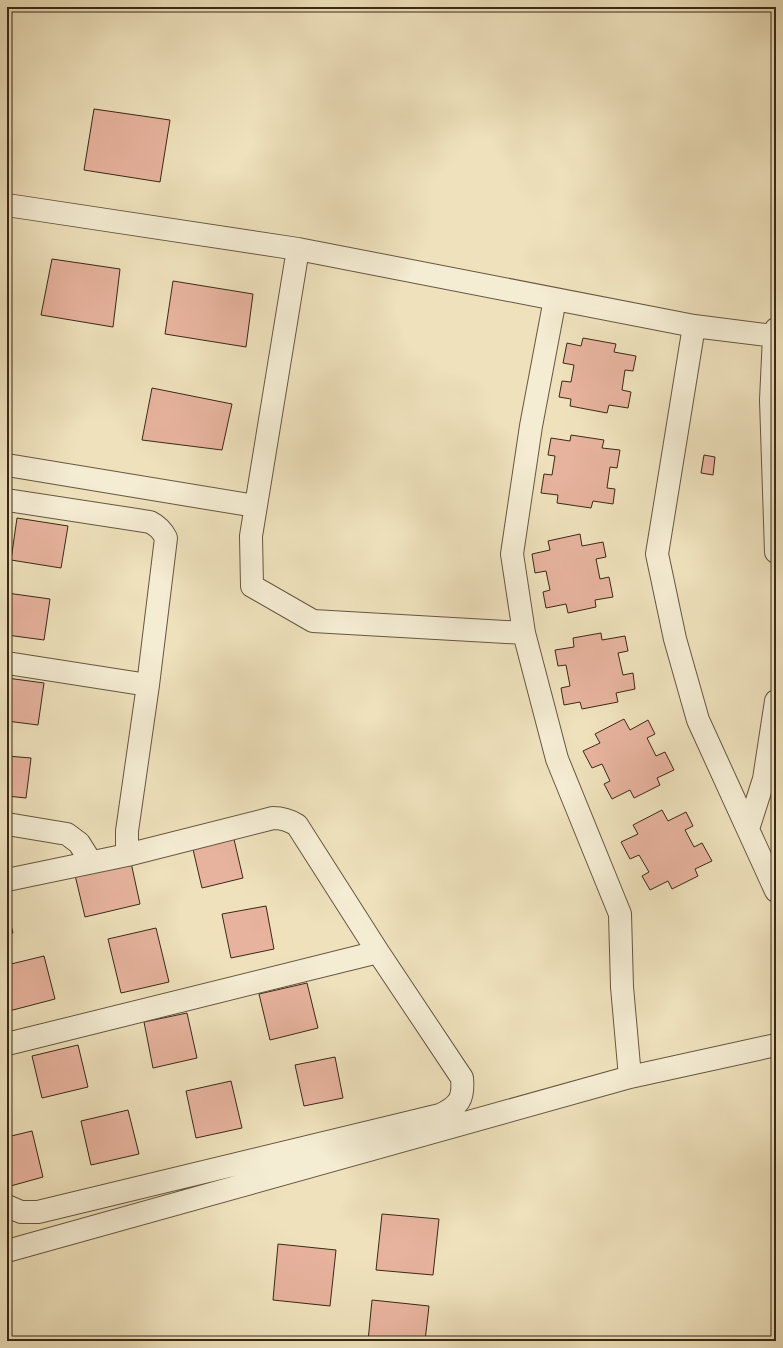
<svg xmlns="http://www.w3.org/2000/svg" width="783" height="1348" viewBox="0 0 783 1348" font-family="'Libre Bodoni',serif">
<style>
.building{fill:#e7b39e;stroke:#392915}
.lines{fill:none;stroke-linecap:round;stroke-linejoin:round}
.minor-casing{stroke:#66573f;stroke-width:24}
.minor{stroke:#f4ecd3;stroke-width:22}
</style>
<rect width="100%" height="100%" fill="#eee1bc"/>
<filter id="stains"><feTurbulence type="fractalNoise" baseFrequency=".005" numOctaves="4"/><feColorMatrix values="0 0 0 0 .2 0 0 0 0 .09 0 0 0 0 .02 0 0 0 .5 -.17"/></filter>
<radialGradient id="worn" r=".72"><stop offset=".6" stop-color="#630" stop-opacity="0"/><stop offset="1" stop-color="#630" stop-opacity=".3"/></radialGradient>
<path class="building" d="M94,109L170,120L160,182L84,170Z
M52,259L120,269L113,327L41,315Z
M173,281L253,294L246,347L165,334Z
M583,338L616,344L614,352L636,356L633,371L625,370L622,390L631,392L628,408L609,405L607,413L570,406L571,399L559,397L562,381L571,382L574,365L563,363L567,343L581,346Z
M152,388L232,404L222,450L142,440Z
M571,435L604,440L602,448L620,450L617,468L610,467L607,488L615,489L613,504L593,501L591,508L557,503L558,495L541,493L544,474L552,475L555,456L548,455L551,438L570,441Z
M704,455L715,457L713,475L701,473Z
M17,518L68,526L61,568L11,560Z
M580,534L582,546L603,542L606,557L596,559L600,579L609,577L613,597L595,600L596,607L568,613L566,604L546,608L543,592L550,590L546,571L535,573L532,554L550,550L548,541Z
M7,593L50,599L44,640L7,635Z
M601,633L602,640L625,636L628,651L618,653L623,675L633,673L635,689L616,693L618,702L582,709L580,702L564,705L561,688L570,686L566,665L558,666L555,650L574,647L573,638Z
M7,678L44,683L38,725L7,721Z
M624,719L630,730L648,720L655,734L647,738L656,756L665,752L674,770L657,778L660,785L634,798L630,790L612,799L604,784L610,781L602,764L592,768L583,751L600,743L595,734Z
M7,756L31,758L26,798L7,796Z
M662,810L668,821L686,812L693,826L685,830L694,847L702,843L712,861L695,869L698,876L672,889L668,881L650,890L642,876L649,872L639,855L630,859L621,842L638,834L633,825Z
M233,835L243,878L202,888L192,845Z
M130,858L140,904L85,917L74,871Z
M266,906L274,949L231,958L222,914Z
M7,909L13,933L7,934Z
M156,928L169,982L121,993L108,939Z
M44,956L55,999L9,1011L7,1000V965Z
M307,983L318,1028L270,1040L259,994Z
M187,1013L197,1058L153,1068L144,1022Z
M78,1045L88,1087L42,1098L32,1056Z
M335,1057L343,1098L304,1106L295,1065Z
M231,1081L242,1128L196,1138L186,1091Z
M128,1110L139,1154L91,1165L81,1121Z
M32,1131L43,1177L7,1187V1137Z
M382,1214L439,1219L433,1275L376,1270Z
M278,1244L336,1250L330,1306L273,1300Z
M372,1300L429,1306L425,1341H368Z"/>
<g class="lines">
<g class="minor-casing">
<path id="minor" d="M7,205L298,249L694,326L774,336
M298,249L251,536L252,586L313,621L524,633
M694,326L657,554L675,639L698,720L776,891
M776,329L774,336L771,400L776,552
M7,465L255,506
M7,500L150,522C158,526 162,530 166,538L148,685L127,831V855
M7,663L148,685
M7,824L67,834L79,843L91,862
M748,829L764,779L776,701
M7,880L127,855L273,818C282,818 289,820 297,825L378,952L462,1078C464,1099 459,1106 440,1115L38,1212H21L7,1206
M7,1044L378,952
M630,1077L776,1045
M7,1251L630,1077L622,987L620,914L557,759L524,633L512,554L531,426L555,299"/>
</g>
<use href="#minor" class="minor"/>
</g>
<rect width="783" height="1348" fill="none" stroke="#eee1bc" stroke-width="24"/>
<rect x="8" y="8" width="767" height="1332" fill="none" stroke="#392915" stroke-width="2"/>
<rect x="12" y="12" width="759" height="1324" fill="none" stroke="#392915"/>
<rect width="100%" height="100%" filter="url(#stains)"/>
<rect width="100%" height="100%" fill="url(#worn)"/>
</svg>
